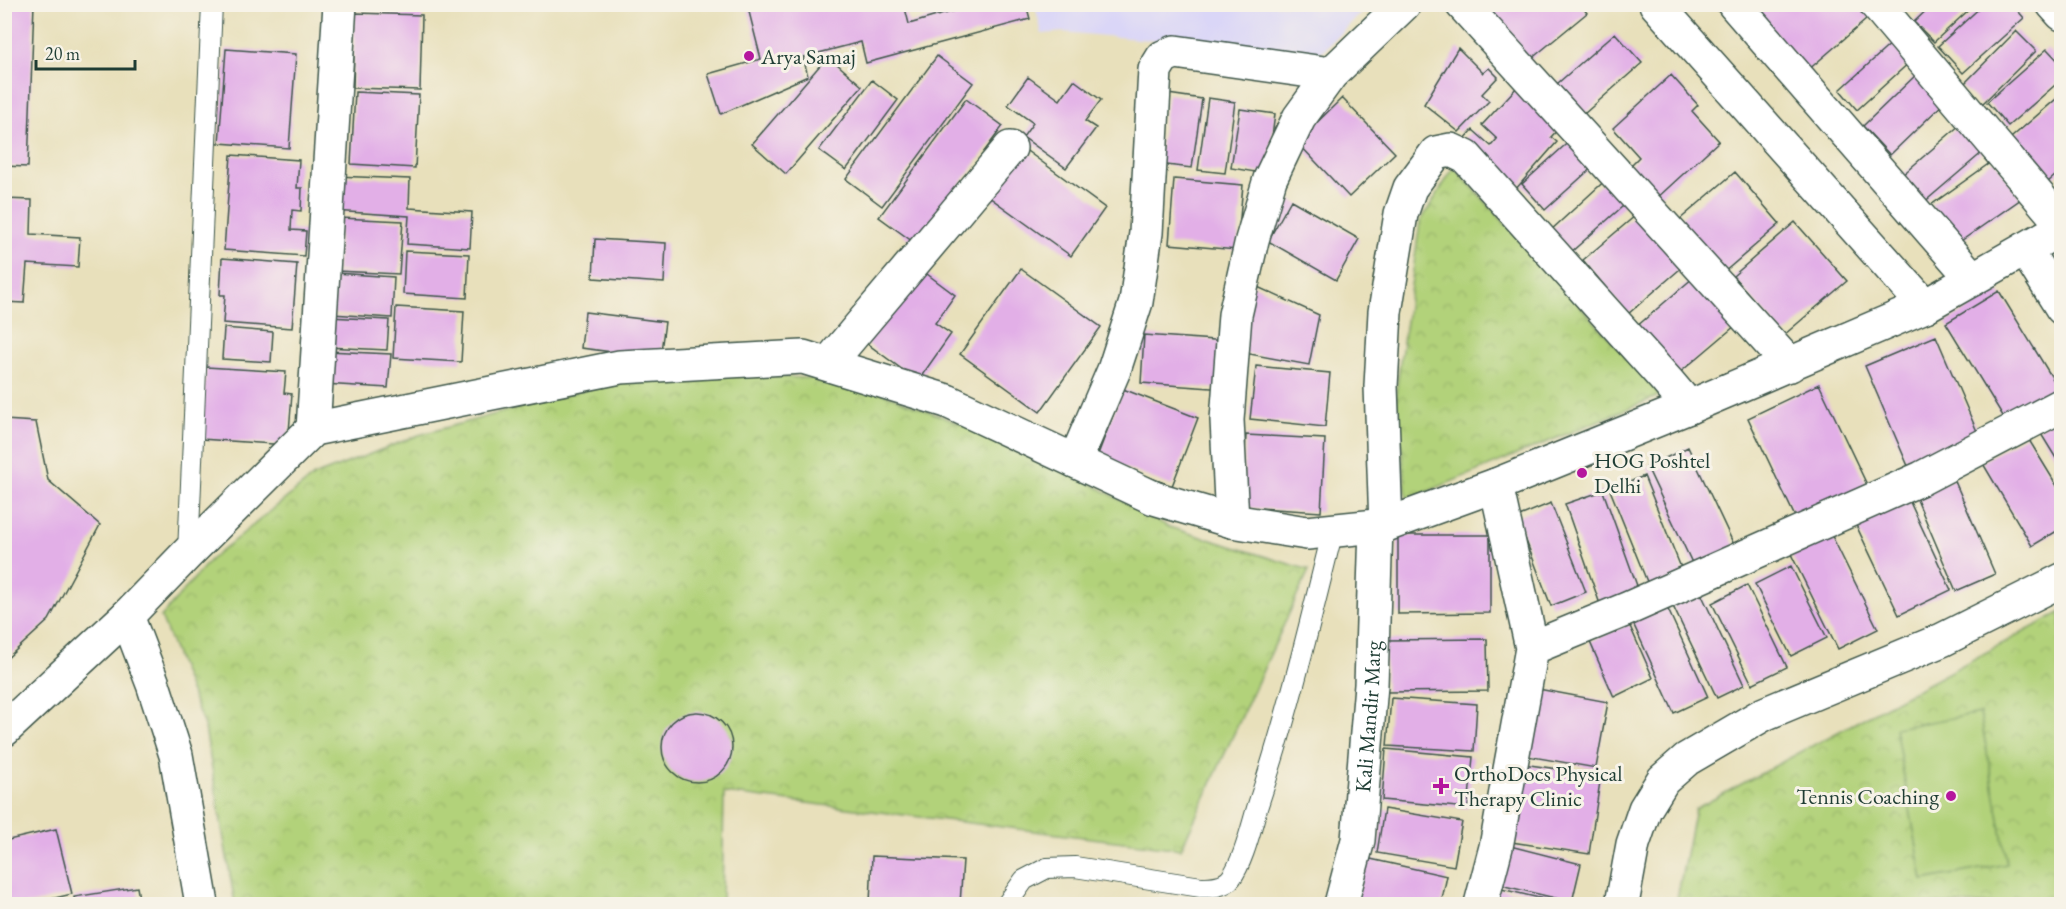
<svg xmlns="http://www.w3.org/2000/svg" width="2066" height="909" viewBox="0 0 2066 909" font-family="'EB Garamond',serif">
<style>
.built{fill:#dad6f7}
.park{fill:url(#park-crowns);stroke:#688857;stroke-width:1.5}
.pitch{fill:#b2d27a;stroke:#688857;stroke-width:1.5}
.building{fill:#e2afe7}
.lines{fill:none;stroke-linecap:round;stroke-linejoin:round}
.lane-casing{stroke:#3d5548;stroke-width:22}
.street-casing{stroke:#3d5548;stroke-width:36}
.secondary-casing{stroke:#3d5548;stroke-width:36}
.lane{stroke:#fff;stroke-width:20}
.street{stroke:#fff;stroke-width:33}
.secondary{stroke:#fff;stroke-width:33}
.poi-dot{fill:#b5179e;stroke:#f7f3e8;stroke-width:2}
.labels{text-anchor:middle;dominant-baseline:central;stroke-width:6;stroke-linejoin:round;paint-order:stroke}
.poi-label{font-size:22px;fill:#1f3d34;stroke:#f7f3e8;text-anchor:start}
.street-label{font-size:22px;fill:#1f3d34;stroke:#f7f3e8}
</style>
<defs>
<pattern id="park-crowns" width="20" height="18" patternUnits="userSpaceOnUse" patternTransform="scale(1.5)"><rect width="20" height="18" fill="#b2d27a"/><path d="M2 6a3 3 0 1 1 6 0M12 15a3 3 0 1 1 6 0" fill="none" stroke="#99b56a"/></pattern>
</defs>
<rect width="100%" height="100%" fill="#f7f3e8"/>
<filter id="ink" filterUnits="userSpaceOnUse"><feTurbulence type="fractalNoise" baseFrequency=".0167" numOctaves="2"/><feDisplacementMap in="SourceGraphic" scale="12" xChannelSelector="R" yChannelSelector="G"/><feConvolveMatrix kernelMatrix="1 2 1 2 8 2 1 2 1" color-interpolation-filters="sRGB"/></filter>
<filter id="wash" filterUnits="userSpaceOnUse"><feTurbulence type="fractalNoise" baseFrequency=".008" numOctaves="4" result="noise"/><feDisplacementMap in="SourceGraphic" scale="24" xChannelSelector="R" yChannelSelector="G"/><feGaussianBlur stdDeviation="1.35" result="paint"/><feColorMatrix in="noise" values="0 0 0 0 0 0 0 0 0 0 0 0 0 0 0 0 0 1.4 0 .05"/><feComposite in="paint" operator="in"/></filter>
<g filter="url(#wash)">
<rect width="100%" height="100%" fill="#e8e0bb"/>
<path class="built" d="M1035,5H1369L1307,66L1215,46L1063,32L1042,34Z"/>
<path class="park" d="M1454,167L1661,395L1407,500L1396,392L1420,222Z
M653,371L849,380L1038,454L1169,527L1309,570L1181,849L724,793L722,904H235L205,728L161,617L210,560L314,476L419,435Z
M2061,612V904H1676L1695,809Z"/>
<path class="pitch" d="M1980,713L2007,864L1923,880L1895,728Z"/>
<g id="blocks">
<path class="building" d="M4,4H34L28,167L4,166Z
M747,4H904L909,24L978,4H1026L1030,19L866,63L861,42L803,57L808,76L721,114L708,74L761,59Z
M1481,4H1580L1587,13L1525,64Z
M1751,4H1866L1874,13L1807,71Z
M1933,4H1975L1934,42L1914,22Z
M1984,4H2012L2024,18L1963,73L1938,46Z
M355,13L422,15L420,90L353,88Z
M2016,31L2036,51L1981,105L1962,86Z
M1615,33L1642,63L1576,121L1550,90Z
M1894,41L1911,61L1857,110L1840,90Z
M1458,48L1483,73L1489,68L1498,77L1482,94L1489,101L1459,132L1424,104Z
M226,49L296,54L289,148L219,143Z
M2047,49L2062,65V79L2008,126L1987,102Z
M828,56L862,86L786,174L752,144Z
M937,56L973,83L882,206L846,179Z
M1920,71L1947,100L1890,155L1863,126Z
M1671,75L1698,105L1692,111L1719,141L1656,199L1628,168L1639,157L1613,128Z
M1028,77L1060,100L1074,80L1101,100L1085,121L1096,128L1066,168L1023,137L1033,123L1008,105Z
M872,80L898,100L846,170L819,150Z
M1518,86L1562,125L1551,137L1557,142L1515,190L1462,142L1473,130L1491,146L1497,139L1482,125Z
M355,92L419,95L415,168L351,164Z
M1168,94L1202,99L1192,168L1158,164Z
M2062,94V170L2042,187L2005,143Z
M1208,98L1235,102L1225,173L1198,170Z
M1342,98L1395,153L1349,197L1297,142Z
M966,99L1003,126L916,244L879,217Z
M1240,109L1275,114L1267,174L1231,168Z
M1961,124L1984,151L1922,204L1900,177Z
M1574,137L1597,163L1545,210L1522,184Z
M1020,146L1105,208L1071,256L985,194Z
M231,155L299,160L297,188H302L301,211L292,210L291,230L306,231L304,256L224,250Z
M1994,160L2021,199L1958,243L1931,205Z
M1735,172L1780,224L1716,279L1671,227Z
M335,176L410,179L409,208L472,212L470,248L407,244L409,216L333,211Z
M1610,176L1631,199L1570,253L1550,231Z
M1174,179L1243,185L1237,250L1169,244Z
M4,199L32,200L31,234L80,237L78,267L27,264L24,303L4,302Z
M1291,200L1359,239L1336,280L1268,241Z
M1642,210L1687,263L1628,314L1583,260Z
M340,218L403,221L399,274L337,271Z
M1795,222L1847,281L1784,335L1733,276Z
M595,239L666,243L664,283L593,278Z
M405,251L469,254L467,298L403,294Z
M222,258L297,264L292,328L223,323L225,295H220Z
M1021,269L1101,327L1040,412L960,354Z
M923,271L955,295L935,323L951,334L918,381L865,342Z
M1701,271L1742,320L1677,375L1636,327Z
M335,273L394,277L392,318L332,314Z
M1251,284L1319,315L1309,365L1239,352Z
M1999,291L2059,389L2006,421L1946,323Z
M396,307L464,311L461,362L393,358Z
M585,312L665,322L660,358L581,348Z
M328,317L389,320L387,350L326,347Z
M224,328L273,332L271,362L222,359Z
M1144,335L1228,341L1225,389L1141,383Z
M1936,336L1979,436L1908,466L1865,366Z
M327,351L391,354L388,388L324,384Z
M1256,366L1330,373L1325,427L1250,419Z
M206,367L286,372L284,393L292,394L288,445L201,439Z
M1819,384L1869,489L1798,523L1748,418Z
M1123,389L1198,418L1172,486L1097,457Z
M2062,414V468L2038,429Z
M4,420L36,422L48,480L100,525L49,620L4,661Z
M1246,435L1325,439L1321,512L1242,507Z
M2026,435L2062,494V528L2032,546L1982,462Z
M1688,447L1735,547L1694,567L1647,467Z
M1644,476L1684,575L1650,589L1610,490Z
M1954,479L1995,574L1956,591L1915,495Z
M1603,491L1640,594L1601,607L1565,504Z
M1909,500L1951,590L1899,615L1856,525Z
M1551,503L1586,592L1551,606L1517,517Z
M1829,530L1878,629L1838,649L1789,550Z
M1398,535H1490V613L1398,614Z
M1791,566L1827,638L1791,656L1755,584Z
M1747,585L1787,667L1752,684L1712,603Z
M1699,589L1744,685L1717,698L1671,602Z
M1666,605L1708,697L1674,713L1632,621Z
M1629,624L1653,678L1614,697L1590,642Z
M1487,639L1488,691L1386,692L1385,640Z
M1533,688L1608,702L1596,768L1521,755Z
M1391,698L1477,704L1474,751L1387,746Z
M662 747a35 35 0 1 1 70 0a35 35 0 1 1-70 0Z
M1386,749L1473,757L1468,808L1382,800Z
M1516,763L1601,775L1589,854L1505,841Z
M1384,809L1462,822L1454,866L1377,853Z
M56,829L72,894L30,904H4V841Z
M1506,845L1581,864L1572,902L1496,884Z
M872,856L963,860L960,904H870Z
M1366,858L1447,876L1441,904H1356Z
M137,887L140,904H75L74,897Z
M1493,887L1565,904H1489Z"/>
</g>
</g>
<g filter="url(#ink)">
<use href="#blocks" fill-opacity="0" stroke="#3d5548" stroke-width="1.5"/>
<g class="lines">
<g class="lane-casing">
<path id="lane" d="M188,553L212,4
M1007,904L1024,880L1047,868L1075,867L1201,887C1211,887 1224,887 1231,878C1244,860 1251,827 1258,805C1288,715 1310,623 1333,530"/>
</g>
<g class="street-casing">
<path id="street" d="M1462,4L1790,365
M1656,4L1925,306
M1734,4L1973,279
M1876,4L2062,224
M2053,4L2062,14
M2025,249L2062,308
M828,364L1010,148
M313,429L340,4
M1075,461L1114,370L1136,302L1146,233L1155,70L1163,57L1175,52L1331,74
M1232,521L1227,420L1235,315L1252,240L1270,179L1299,118L1331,74L1404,4
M1386,525L1381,386L1385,312L1401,214L1410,188L1436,153L1451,150L1466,157L1667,381L1689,407
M127,616L153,684L176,755L202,904
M1532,648L1627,609L1922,478L2062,405
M1481,904L1496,847L1532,648L1496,485
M1622,904L1633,844L1645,809L1663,780L1687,759L1764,714L1942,640L2062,580"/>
</g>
<g class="secondary-casing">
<g id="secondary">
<path d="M4,730L127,616L188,553L313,429L620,367L803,357L947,401L1154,498L1232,521L1307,533L1386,525L1496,485L1689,407L1925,306L2062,228"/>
<path id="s1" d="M1341,904L1358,840L1371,685L1376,526"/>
</g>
</g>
<use href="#lane" class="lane"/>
<use href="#street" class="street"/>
<use href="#secondary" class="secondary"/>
</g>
</g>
<g class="poi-dot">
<circle cx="749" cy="56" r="6"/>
<circle cx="1582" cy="473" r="6"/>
<path d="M1438 777h6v6h6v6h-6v6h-6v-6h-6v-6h6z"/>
<circle cx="1951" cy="796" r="6"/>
</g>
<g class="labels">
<g class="poi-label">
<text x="761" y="56">Arya Samaj</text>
<text x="1594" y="460">HOG Poshtel<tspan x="1594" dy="25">Delhi</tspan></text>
<text x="1454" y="773">OrthoDocs Physical<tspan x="1454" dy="25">Therapy Clinic</tspan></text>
<text x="1939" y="796" text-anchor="end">Tennis Coaching</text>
</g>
<g class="street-label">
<text stroke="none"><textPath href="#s1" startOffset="190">Kali Mandir Marg</textPath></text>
</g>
</g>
<rect width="2066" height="909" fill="none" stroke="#f7f3e8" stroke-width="24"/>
<path d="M36 60v9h99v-9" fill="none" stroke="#1f3d34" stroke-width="3"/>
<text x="45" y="60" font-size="18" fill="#1f3d34" stroke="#f7f3e8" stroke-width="4.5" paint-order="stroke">20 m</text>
</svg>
